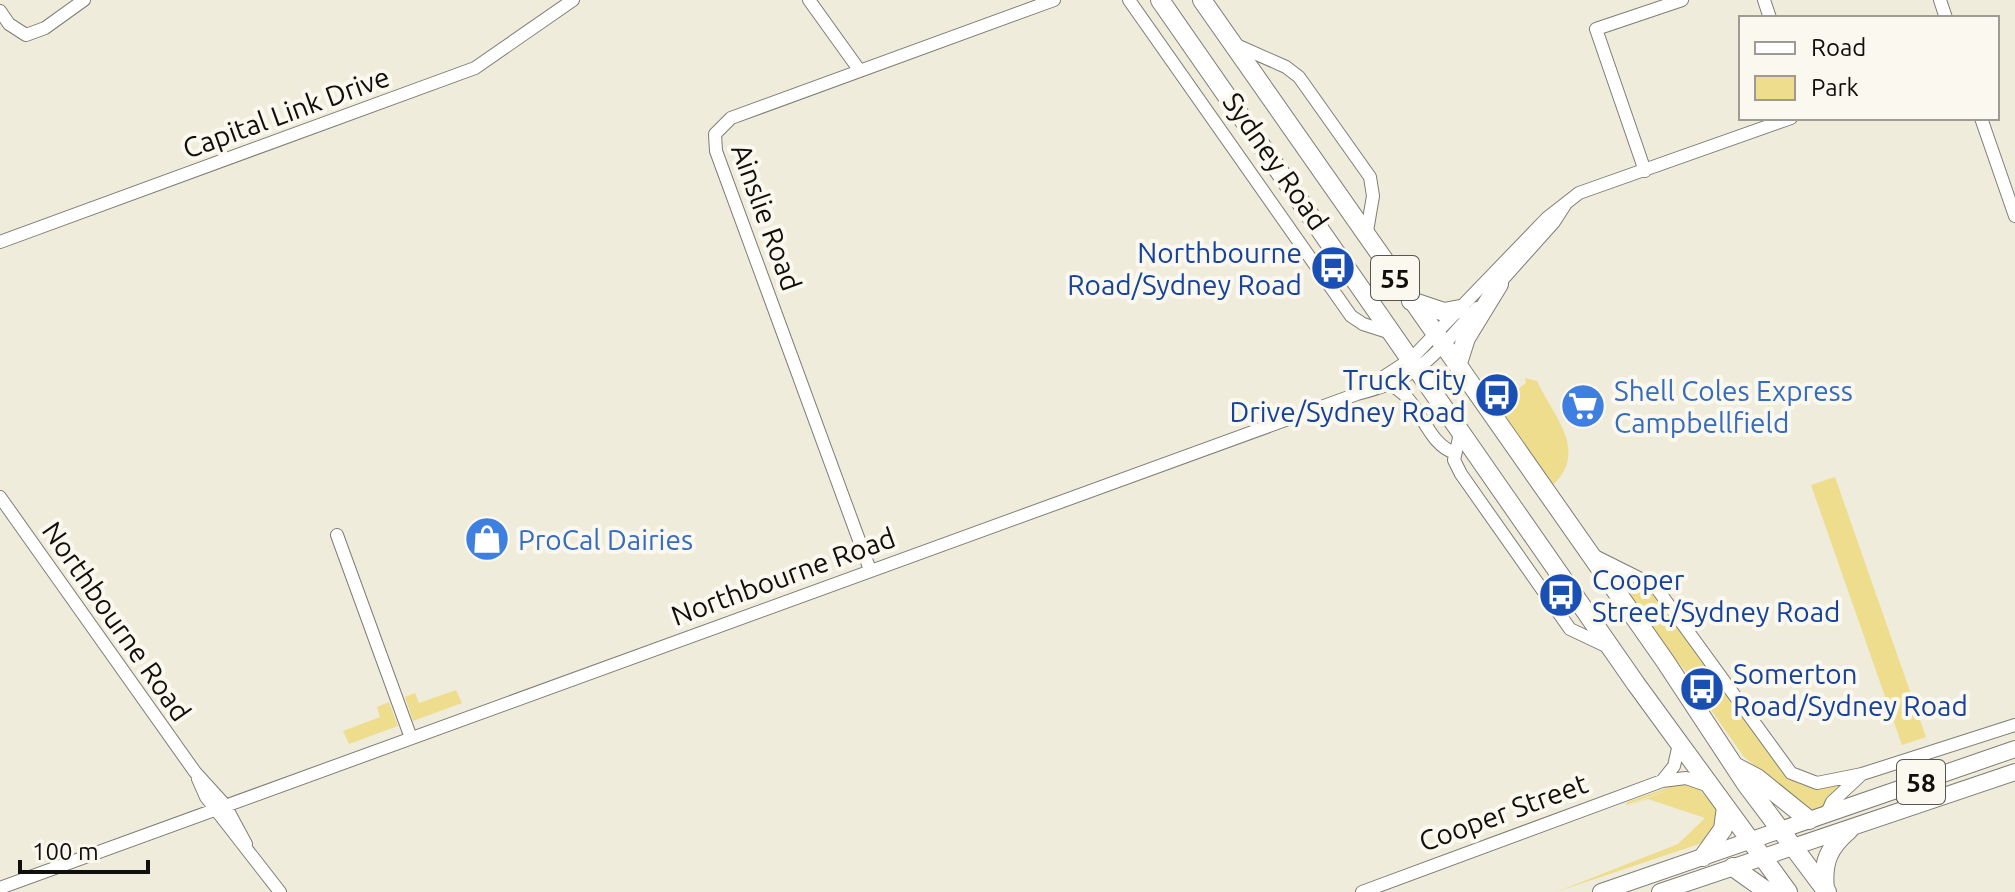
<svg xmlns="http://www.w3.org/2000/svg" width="2015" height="892" viewBox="0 0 2015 892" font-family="Ubuntu,sans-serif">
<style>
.built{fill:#efecdb;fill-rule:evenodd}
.green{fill:#eddd8d}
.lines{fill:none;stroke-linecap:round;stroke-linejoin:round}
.minor-casing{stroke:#7f7d74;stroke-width:14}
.major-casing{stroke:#7f7d74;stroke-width:18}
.highway-casing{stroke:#7f7d74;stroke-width:20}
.minor{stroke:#fff;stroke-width:12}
.major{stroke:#fff;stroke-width:16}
.highway{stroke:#fff;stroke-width:18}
.labels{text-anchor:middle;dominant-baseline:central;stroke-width:8;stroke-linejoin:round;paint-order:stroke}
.shield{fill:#fbf9ef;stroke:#565550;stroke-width:2}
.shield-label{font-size:26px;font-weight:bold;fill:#100f0c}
.street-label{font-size:28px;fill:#100f0c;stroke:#fbf9ef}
.transit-label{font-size:28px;fill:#164399;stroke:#fbf9ef;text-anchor:end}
.shop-label{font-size:28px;fill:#366cbe;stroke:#fbf9ef;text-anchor:start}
</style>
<rect width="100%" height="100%" fill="#fbf9ef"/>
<path class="built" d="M0,0H2015V892H0ZM1741,18H1997V118H1741Z"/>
<path class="green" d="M1525,378L1537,381C1553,416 1589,450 1553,485L1507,419L1500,402L1526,383Z
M1835,477L1926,737L1902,745L1811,485Z
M1610,567L1651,588L1782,772C1808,794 1819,788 1848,780L1824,807L1813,812L1744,757L1711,710L1702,690L1674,658Z
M456,690L462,703L413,721L405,697L415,693L419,703Z
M389,702L398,726L349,744L343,731L380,717L377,707Z
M1683,782L1698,788L1723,816L1707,840L1699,844L1556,892L1678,844L1705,818L1648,799L1625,807L1671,789L1626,805L1627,802Z"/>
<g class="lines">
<g class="minor-casing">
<path id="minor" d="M809,0L860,71
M1129,0L1351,316L1363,324L1391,333
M1764,0L1770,18
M1940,0L1946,18
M0,11L9,24L26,35L45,28L84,0
M1234,44L1286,67L1299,77L1370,177L1373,196L1366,237
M1981,118L2015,216
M1645,171L1596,29L1682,0
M0,242L475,68L573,0
M1495,288L1554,222L1565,205
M1389,385C1421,397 1424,443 1455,453
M1368,387L1411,359L1547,218L1579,193L1791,118
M1461,429L1454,460L1461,474L1570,629L1608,647
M0,497L195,772L225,805L246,844
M337,535L411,738
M1593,555L1655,586L1791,773L1817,783L1862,774
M870,570L716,151L715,134L731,118L1054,0
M198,779L206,797L280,892
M1662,781L1674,766L1679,744
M1826,815L1832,802L1862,774L2015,725
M0,888L1357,394C1422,378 1434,354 1477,308
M1362,892L1662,781L1686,778L1709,786"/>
</g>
<g class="major-casing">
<path id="major" d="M1601,892L2015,749
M1660,892L2015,772"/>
</g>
<g class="highway-casing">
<path id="highway" d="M1160,0L1636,684L1788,892
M1202,0L1665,661L1746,784L1827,892
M1411,301L1444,312L1460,309
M1458,363L1466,338L1499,284
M1736,767L1757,778L1809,820
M1703,857L1723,829L1726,807
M1733,867L1768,892
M1825,889C1822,862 1829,847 1849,830"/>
</g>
<use href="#minor" class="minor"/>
<use href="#major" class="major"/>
<use href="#highway" class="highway"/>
</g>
<defs>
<g id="bus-disc" transform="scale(2.3)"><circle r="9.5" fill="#1a4fb4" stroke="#fbf9ef"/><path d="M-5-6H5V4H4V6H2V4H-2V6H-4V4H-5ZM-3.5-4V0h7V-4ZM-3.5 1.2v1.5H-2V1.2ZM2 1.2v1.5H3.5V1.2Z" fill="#fff"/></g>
<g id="supermarket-disc" transform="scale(2.3)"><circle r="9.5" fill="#3f7fe0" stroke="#fbf9ef"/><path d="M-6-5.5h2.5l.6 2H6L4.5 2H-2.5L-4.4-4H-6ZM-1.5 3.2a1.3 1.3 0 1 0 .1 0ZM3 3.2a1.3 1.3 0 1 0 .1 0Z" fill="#fff"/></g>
<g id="shop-disc" transform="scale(2.3)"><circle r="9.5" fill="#3f7fe0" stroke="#fbf9ef"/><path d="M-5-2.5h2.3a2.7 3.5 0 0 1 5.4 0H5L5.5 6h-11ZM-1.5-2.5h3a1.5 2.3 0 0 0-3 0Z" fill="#fff"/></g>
</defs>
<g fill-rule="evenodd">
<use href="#bus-disc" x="1333" y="268"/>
<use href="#bus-disc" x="1497" y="395"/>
<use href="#supermarket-disc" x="1583" y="406"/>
<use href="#shop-disc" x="487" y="539"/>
<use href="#bus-disc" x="1561" y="595"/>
<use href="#bus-disc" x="1702" y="689"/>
</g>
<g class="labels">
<g class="shield">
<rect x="1371" y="256" width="48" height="44" rx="6"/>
<rect x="1897" y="760" width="48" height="44" rx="6"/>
</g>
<g class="shield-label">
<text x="1395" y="278">55</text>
<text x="1921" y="782">58</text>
</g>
<g class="street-label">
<text transform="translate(286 112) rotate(-20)">Capital Link Drive</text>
<text transform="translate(1276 161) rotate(55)">Sydney Road</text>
<text transform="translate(767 217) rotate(70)">Ainslie Road</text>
<text transform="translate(783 576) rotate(-20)">Northbourne Road</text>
<text transform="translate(117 621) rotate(55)">Northbourne Road</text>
<text transform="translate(1503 812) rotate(-20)">Cooper Street</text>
</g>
<g class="transit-label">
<text x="1302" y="252">Northbourne<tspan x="1302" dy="32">Road/Sydney Road</tspan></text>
<text x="1466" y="379">Truck City<tspan x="1466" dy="32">Drive/Sydney Road</tspan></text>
<text x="1592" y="579" text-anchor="start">Cooper<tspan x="1592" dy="32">Street/Sydney Road</tspan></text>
<text x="1733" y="673" text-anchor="start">Somerton<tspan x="1733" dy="32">Road/Sydney Road</tspan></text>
</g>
<g class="shop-label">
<text x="1614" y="390">Shell Coles Express<tspan x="1614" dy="32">Campbellfield</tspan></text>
<text x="518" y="539">ProCal Dairies</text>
</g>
</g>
<rect x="1739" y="16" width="260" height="104" fill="#fbf9ef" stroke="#9d9b94" stroke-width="2"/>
<rect x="1755" y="42" width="40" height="12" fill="#ffffff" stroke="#9d9b94" stroke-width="2"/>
<text x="1811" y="56" font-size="24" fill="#100f0c">Road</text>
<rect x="1755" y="76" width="40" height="24" fill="#eddd8d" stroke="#9d9b94" stroke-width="2"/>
<text x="1811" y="96" font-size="24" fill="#100f0c">Park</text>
<path d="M20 860v12h128v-12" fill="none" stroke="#100f0c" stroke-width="4"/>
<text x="32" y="860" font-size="24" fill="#100f0c" stroke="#fbf9ef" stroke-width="6" paint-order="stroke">100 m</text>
</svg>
